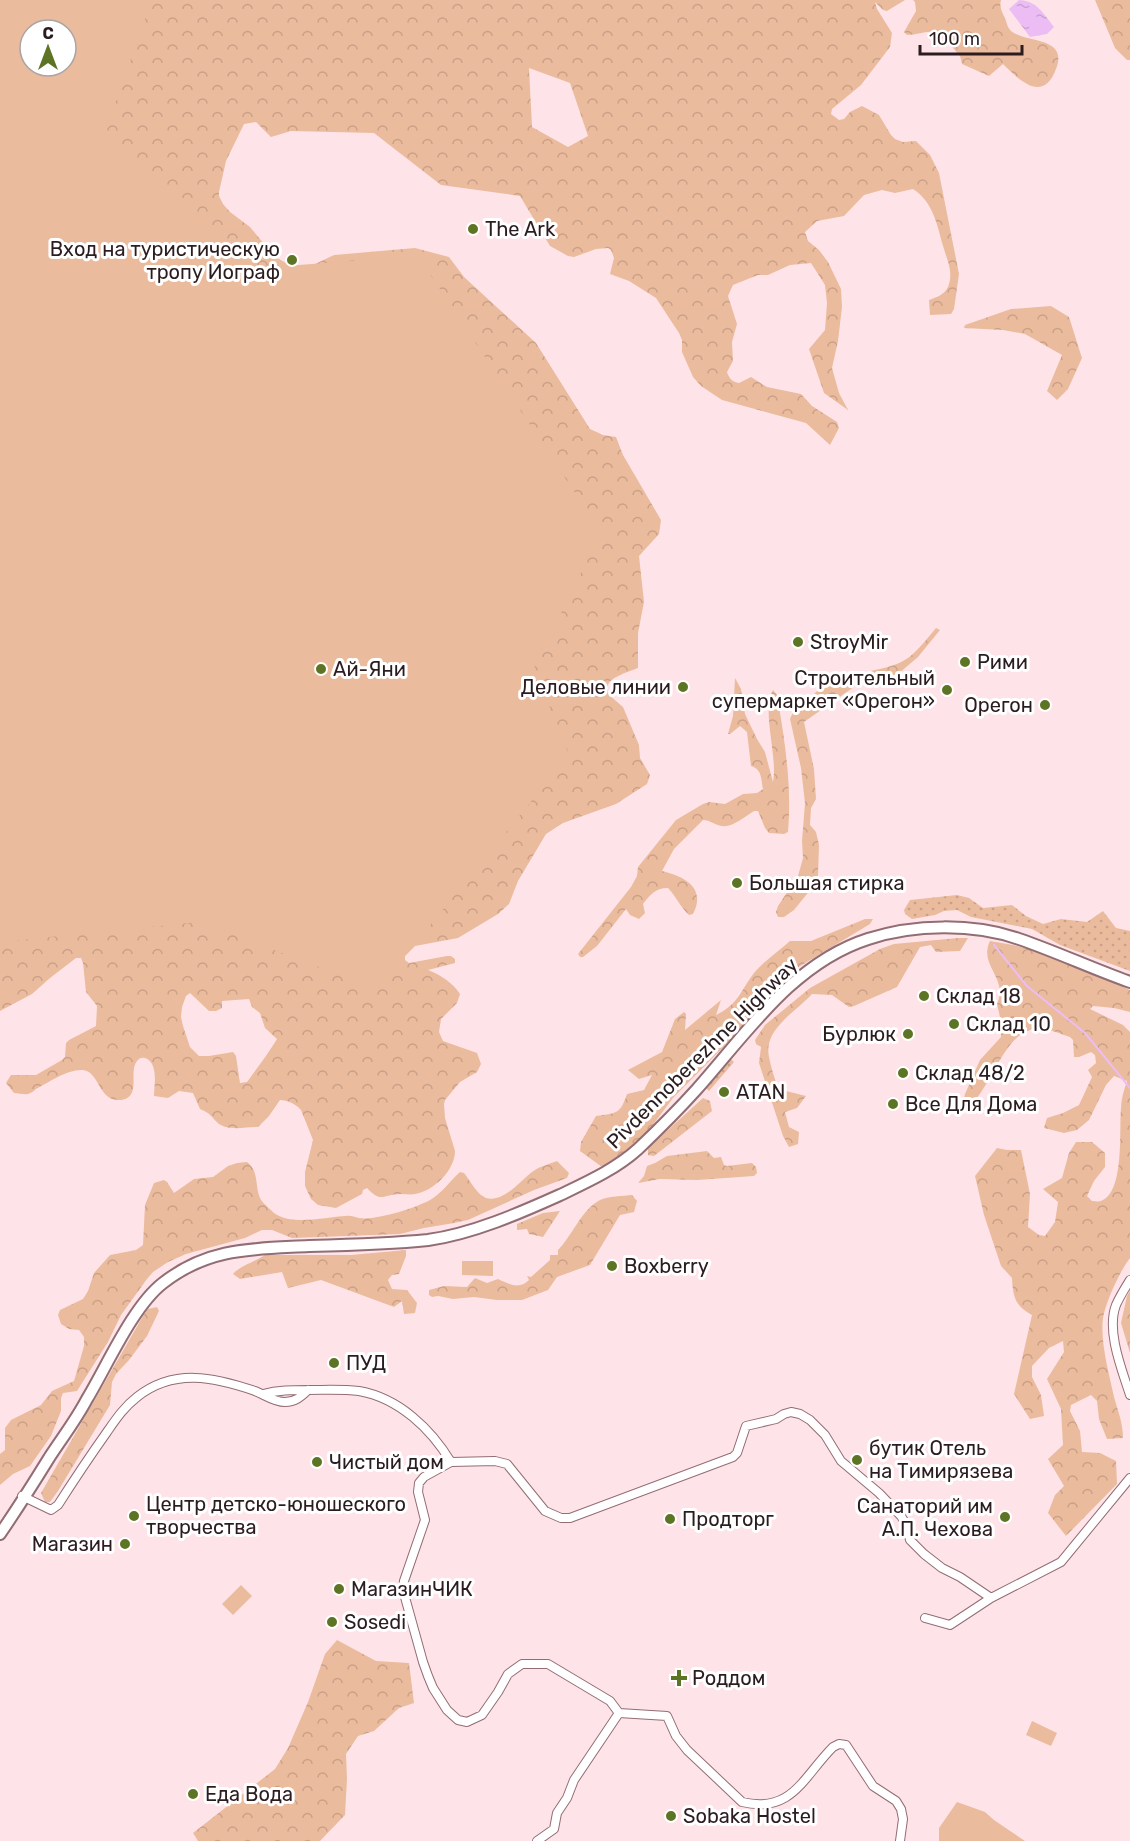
<svg xmlns="http://www.w3.org/2000/svg" width="1130" height="1841" viewBox="0 0 1130 1841" font-family="Rubik,sans-serif">
<style>
.grass{fill:url(#grass-dots)}
.forest{fill:url(#forest-crowns);fill-rule:evenodd}
.green{fill:#ebbb9d;fill-rule:evenodd}
.water{fill:url(#water-ripples)}
.lines{fill:none;stroke-linecap:round;stroke-linejoin:round}
.stream{stroke:#ebbdf4;stroke-width:2}
.minor-casing{stroke:#926d74;stroke-width:10}
.highway-casing{stroke:#926d74;stroke-width:14}
.minor{stroke:#fff;stroke-width:8}
.highway{stroke:#fff;stroke-width:10}
.poi-dot{fill:#5e7425;stroke:#fff;stroke-width:2}
.labels{text-anchor:middle;dominant-baseline:central;stroke-width:6;stroke-linejoin:round;paint-order:stroke}
.poi-label{font-size:20px;fill:#2b1c1f;stroke:#fff;text-anchor:start}
.street-label{font-size:20px;fill:#2b1c1f;stroke:#fff}
</style>
<defs>
<pattern id="grass-dots" width="8" height="8" patternUnits="userSpaceOnUse" patternTransform="scale(1.5)"><rect width="8" height="8" fill="#ebbb9d"/><path d="M2 2h.1M6 6h.1" fill="none" stroke="#caa087" stroke-width="1.8" stroke-linecap="round"/></pattern>
<pattern id="forest-crowns" width="20" height="18" patternUnits="userSpaceOnUse" patternTransform="scale(1.5)"><rect width="20" height="18" fill="#ebbb9d"/><path d="M2 6a3 3 0 1 1 6 0M12 15a3 3 0 1 1 6 0" fill="none" stroke="#caa087"/></pattern>
<pattern id="water-ripples" width="26" height="14" patternUnits="userSpaceOnUse" patternTransform="scale(1.5)"><rect width="26" height="14" fill="#ebbdf4"/><path d="M2 4q2-2 4 0t4 0M15 11q2-2 4 0t4 0" fill="none" stroke="#caa2d1"/></pattern>
</defs>
<rect width="100%" height="100%" fill="#fee4e8"/>
<path class="grass" d="M957,895L969,898L983,908L1012,905L1026,916L1043,924L1061,919L1087,922L1103,911L1116,928L1130,931V971L1060,945L1032,929L971,917L957,910L944,911L935,915L912,919L905,914L904,910L910,900Z
M731,1059L734,1062L709,1091L706,1088Z"/>
<path class="forest" d="M0,0H905L887,11L883,10L875,2L877,9L892,33L890,47L861,85L832,109L831,114L839,120L844,119L850,112L862,106L879,115L891,135L895,139L903,142L916,141L930,155L939,173L959,274L954,309L951,314L930,315L929,300C937,297 944,295 948,287C954,272 947,260 943,246C937,224 933,202 913,189L895,193L882,190L864,195L844,216L817,221L805,232L808,241L819,250L828,262L841,289L842,307L838,341L832,368L839,393L848,410L824,393L809,349L825,330L827,303L825,285L811,263L790,265L768,275H758L733,285L728,296L737,324L732,342L733,361L727,372C729,378 732,382 739,383L751,377L767,387L801,394L812,406L837,422L839,428L830,445L806,423L722,400L701,386L693,377L682,352V340L679,333L656,298L629,281L610,274L614,258L611,250L608,248L596,249L574,257L568,256L550,246L520,196L441,185L374,133L291,131L271,137L256,122L244,124L226,161L219,192V196L223,204L230,212L250,227L274,256L291,266L313,265L334,255L415,248L449,257L464,277L536,343L590,429L603,435L616,437L623,455L661,520L659,534L639,556L644,602L638,633V668C631,671 610,677 608,685C607,687 608,693 609,695L623,707L639,745L640,758L650,775L647,784L616,804L563,823L546,834L518,881L509,904L498,914L458,938L415,946L405,956V960L409,963L447,956H451L455,959V963L428,970C441,975 453,983 460,994L457,1003L441,1019L439,1032L443,1041L477,1053L481,1064L477,1072L460,1082L445,1100L444,1104L445,1118L455,1151C455,1170 434,1191 415,1194C411,1195 406,1194 401,1194C383,1194 382,1204 367,1188L363,1190L362,1194L336,1208L318,1205L311,1199L305,1186V1172L313,1140L301,1110C296,1104 287,1100 280,1100L269,1116L258,1127C246,1127 229,1131 219,1124C211,1117 212,1114 200,1109L193,1093L179,1091L168,1098L154,1096C154,1086 159,1063 145,1058C142,1057 139,1058 137,1061C128,1072 142,1097 121,1100C98,1102 100,1072 83,1070C68,1069 49,1082 36,1089C34,1091 31,1093 28,1094C25,1095 18,1093 14,1093L6,1083L11,1075H36L62,1060L65,1057L66,1043L69,1040L96,1026L97,1006L86,992L83,963L81,958H76L50,978L32,994L0,1011ZM30,30H66V66H30ZM529,68L570,83L588,136L568,147L532,127ZM190,993L209,1011H216L222,1008V1001L249,999L252,1007L260,1013L265,1028L277,1039C268,1054 257,1068 247,1082L240,1083L236,1056L233,1052L209,1056H199L190,1047L183,1026L181,1017L182,1007L186,996Z
M913,0H1001C999,7 1002,12 1005,18C1007,24 1008,30 1014,33C1031,43 1068,38 1056,69C1043,104 1019,80 1003,64L989,76L962,64L960,56L939,32C928,30 918,35 907,35L904,32L916,11L915,2Z
M1095,0H1130V60H1127L1115,48Z
M1051,306L1069,317L1082,358L1068,389L1057,400L1047,391L1062,355L1025,334L1003,330L964,328L965,325L1011,309Z
M936,628L940,630L918,657L898,674L861,682L804,722L814,769L816,799L811,808L810,825L816,832L819,845L818,876L811,889L794,910L784,917H778L776,912L778,906L798,876L803,858L802,841L805,803L801,768L790,719L793,712L837,674C851,675 862,673 875,670C910,663 914,654 936,628Z
M735,678L741,689L745,714L757,739L765,752L773,782C778,756 761,710 773,690L777,695C785,741 792,787 788,832L784,834L769,833L765,828L758,811H754C746,816 732,828 722,826C715,825 710,820 703,820L674,849L662,871C683,876 707,887 693,914L689,915C680,907 676,896 668,888C655,888 650,895 643,904L645,913L639,919L630,915L626,909L597,946L583,957H580L578,954L631,887L637,876L638,867L676,820L703,804L709,802L725,804L743,794L757,793L763,789C761,779 762,769 751,766L747,732L740,726L730,734H728L733,716Z
M865,919H873L870,924L792,971L761,1009L673,1098L643,1138L630,1150L602,1167L580,1151L581,1142L596,1116C616,1113 620,1115 627,1094L644,1090L652,1075L639,1079L628,1070L662,1052L675,1019L684,1012L686,1014L685,1030L721,1000L716,1015C738,1005 741,990 754,973C764,961 779,951 790,941H811Z
M958,938H968L960,951L936,952L931,945L920,947L897,987L854,1006L849,1007L832,995L812,994C796,1012 763,1029 769,1057C771,1068 775,1079 778,1089L806,1096L797,1108L785,1112L789,1127L799,1132L798,1144L789,1147L783,1136L759,1063L761,1047L756,1044L755,1040L765,1025L810,988L880,949L894,944Z
M990,941L1013,945L1054,956L1130,990V1012L1114,1008L1093,1006L1090,1009L1123,1025L1130,1032V1258C1120,1271 1106,1301 1103,1318C1100,1342 1109,1373 1114,1397C1118,1411 1123,1423 1123,1438L1107,1439L1099,1419L1097,1401L1091,1395L1071,1405L1070,1411L1080,1431L1082,1452L1100,1453L1116,1461L1117,1484L1066,1536L1048,1513L1055,1495L1064,1486L1048,1459L1063,1445L1061,1409L1047,1379L1064,1352L1063,1341L1049,1348L1032,1366V1377L1041,1395L1044,1416L1030,1419L1014,1394L1032,1315C1015,1306 1013,1297 1012,1278L1001,1266L984,1215L975,1176L997,1148L1007,1150H1021L1030,1194L1028,1227L1039,1235L1045,1236L1055,1222L1058,1202L1043,1189L1062,1178L1069,1153L1076,1142H1092L1105,1153V1167L1094,1181L1087,1196L1092,1201C1095,1201 1098,1202 1101,1201C1125,1193 1119,1129 1121,1108C1121,1099 1124,1090 1127,1081L1114,1076L1106,1085L1089,1120L1077,1130L1064,1133L1044,1128L1047,1118L1063,1113L1079,1105L1092,1077L1088,1070L1096,1063L1095,1055L1091,1052L1079,1057H1074L1073,1040L1070,1037C1061,1034 1052,1030 1043,1029C1002,1023 993,1096 961,1112L965,1094L980,1060L1001,1037L1000,1017L997,1004C1009,978 978,966 990,941Z
M703,1098L710,1101L712,1111L654,1156L648,1155V1148Z
M707,1151L714,1158L721,1157L724,1165L727,1166L752,1163L756,1167L757,1173L754,1176L697,1180L660,1179L638,1183L644,1176L647,1166L655,1163L667,1156Z
M557,1161L569,1173L567,1178L534,1190L468,1220L454,1223L424,1228L400,1234L292,1238L272,1230H262L245,1238L186,1254L168,1262L153,1272L147,1279L121,1315L108,1342L77,1391L63,1393L61,1398V1411L51,1436L30,1466L13,1474L0,1485V1454L5,1450V1428L11,1420L41,1405L52,1391L74,1381L84,1346V1337L79,1330L69,1329L61,1324L58,1315L60,1310L83,1299L88,1291L94,1273L110,1255L136,1250L143,1245L145,1205L154,1183L164,1180L167,1182L174,1193L194,1179L213,1177L228,1166L237,1163L247,1162C260,1172 254,1187 261,1200C264,1204 270,1209 274,1213C291,1226 326,1217 346,1216C351,1215 354,1217 359,1218C374,1221 416,1208 430,1200C441,1194 450,1181 460,1172L464,1173C470,1180 477,1195 486,1198C505,1203 522,1178 535,1170C541,1166 550,1164 557,1161Z
M632,1195L637,1201L634,1212L620,1215L590,1265L557,1277L548,1290L522,1300H497L474,1297L453,1299L438,1296L432,1297L429,1295V1290L444,1286L467,1287L475,1278L487,1283L498,1279C509,1284 519,1290 529,1280L527,1276L531,1277L550,1260V1255H558V1250C572,1236 582,1209 600,1200C608,1196 623,1196 632,1195Z
M560,1211L543,1237L529,1234L527,1229L517,1230V1224L543,1213Z
M406,1250V1256L399,1274L392,1275L388,1280L392,1289L407,1290L417,1303L415,1313L404,1314L402,1301L394,1307L321,1280L288,1288L282,1272L240,1279L233,1274C238,1267 256,1261 265,1255H351Z
M1130,1290V1353L1121,1323L1127,1296Z
M157,1307L159,1311L147,1336L129,1360L116,1374L112,1382L110,1405L58,1491L50,1502H45L41,1493L143,1316L148,1309Z
M337,1640L376,1661L409,1663L414,1703L399,1708L374,1731L358,1736L346,1754L347,1779L345,1815L320,1841H198L193,1833L275,1769L288,1748L308,1702L325,1654Z"/>
<path class="green" d="M0,0H152L103,137L259,268L418,256L601,532L534,668L569,755L378,989L199,922L0,942ZM30,30H66V66H30Z
M462,1261H493V1276L462,1275Z
M241,1585L252,1596L233,1615L222,1604Z
M1032,1721L1057,1733L1051,1746L1026,1735Z
M957,1802L985,1812L994,1820L1025,1841H939V1828Z"/>
<path class="water" d="M1019,0C1036,0 1044,14 1054,27L1047,34L1030,37L1009,9Z"/>
<g class="lines">
<path class="stream" d="M994,945L1027,986L1085,1033L1130,1088"/>
<g class="minor-casing">
<path id="minor" d="M1130,1280C1125,1288 1120,1296 1116,1305C1106,1331 1122,1370 1130,1395
M263,1394C278,1390 292,1390 308,1390C325,1390 342,1389 359,1391C399,1398 431,1429 451,1462
M22,1496L51,1510L58,1505C74,1480 90,1456 107,1432C116,1419 124,1407 137,1397C174,1368 214,1377 255,1391C265,1395 274,1402 285,1402C295,1402 301,1397 308,1390
M991,1598L1061,1562L1130,1478
M619,1713L610,1701L548,1664H522L508,1674L498,1692L482,1715L467,1722L458,1720L447,1710L433,1688L428,1676L423,1662L403,1590L404,1581L425,1520L418,1492L419,1483L424,1477L451,1462L495,1461L507,1464L545,1511L561,1518H570L733,1457L737,1453L746,1426L776,1419L784,1414L791,1412L800,1414L810,1420L825,1435L841,1461L879,1493L901,1516L907,1526L910,1540L924,1554L942,1568L960,1577L991,1598L950,1625L925,1618
M619,1713L667,1716L676,1736L687,1750L742,1802C792,1814 803,1777 833,1747L839,1744L846,1745L873,1786L896,1801L901,1809L903,1819L900,1841
M537,1841L554,1829L557,1813L567,1798L574,1780L619,1713"/>
</g>
<g class="highway-casing">
<path id="highway" d="M0,1534C17,1509 33,1484 49,1458C62,1438 76,1420 87,1399C107,1366 133,1306 163,1283C209,1247 254,1249 309,1246C349,1245 389,1244 428,1240C472,1234 520,1213 560,1195C587,1182 616,1169 638,1149C658,1130 678,1110 697,1089C746,1034 793,963 868,939C914,924 973,923 1019,939C1057,952 1093,969 1130,982"/>
</g>
<use href="#minor" class="minor"/>
<use href="#highway" class="highway"/>
</g>
<g class="poi-dot">
<circle cx="473" cy="229" r="6"/>
<circle cx="292" cy="260" r="6"/>
<circle cx="798" cy="642" r="6"/>
<circle cx="965" cy="662" r="6"/>
<circle cx="321" cy="669" r="6"/>
<circle cx="683" cy="687" r="6"/>
<circle cx="947" cy="690" r="6"/>
<circle cx="1045" cy="705" r="6"/>
<circle cx="737" cy="883" r="6"/>
<circle cx="924" cy="996" r="6"/>
<circle cx="954" cy="1024" r="6"/>
<circle cx="908" cy="1034" r="6"/>
<circle cx="903" cy="1073" r="6"/>
<circle cx="724" cy="1092" r="6"/>
<circle cx="893" cy="1104" r="6"/>
<circle cx="612" cy="1266" r="6"/>
<circle cx="334" cy="1363" r="6"/>
<circle cx="857" cy="1460" r="6"/>
<circle cx="317" cy="1462" r="6"/>
<circle cx="134" cy="1516" r="6"/>
<circle cx="1005" cy="1517" r="6"/>
<circle cx="670" cy="1519" r="6"/>
<circle cx="125" cy="1544" r="6"/>
<circle cx="339" cy="1589" r="6"/>
<circle cx="332" cy="1622" r="6"/>
<path d="M676 1669h6v6h6v6h-6v6h-6v-6h-6v-6h6z"/>
<circle cx="193" cy="1794" r="6"/>
<circle cx="671" cy="1816" r="6"/>
</g>
<g class="labels">
<g class="poi-label">
<text x="485" y="229">The Ark</text>
<text x="280" y="249" text-anchor="end">Вход на туристическую<tspan x="280" dy="23">тропу Иограф</tspan></text>
<text x="810" y="642">StroyMir</text>
<text x="977" y="662">Рими</text>
<text x="333" y="669">Ай-Яни</text>
<text x="935" y="678" text-anchor="end">Строительный<tspan x="935" dy="23">супермаркет «Орегон»</tspan></text>
<text x="671" y="687" text-anchor="end">Деловые линии</text>
<text x="1033" y="705" text-anchor="end">Орегон</text>
<text x="749" y="883">Большая стирка</text>
<text x="936" y="996">Склад 18</text>
<text x="966" y="1024">Склад 10</text>
<text x="896" y="1034" text-anchor="end">Бурлюк</text>
<text x="915" y="1073">Склад 48/2</text>
<text x="736" y="1092">ATAN</text>
<text x="905" y="1104">Все Для Дома</text>
<text x="624" y="1266">Boxberry</text>
<text x="346" y="1363">ПУД</text>
<text x="869" y="1448">бутик Отель<tspan x="869" dy="23">на Тимирязева</tspan></text>
<text x="329" y="1462">Чистый дом</text>
<text x="146" y="1504">Центр детско-юношеского<tspan x="146" dy="23">творчества</tspan></text>
<text x="993" y="1506" text-anchor="end">Санаторий им<tspan x="993" dy="23">А.П. Чехова</tspan></text>
<text x="682" y="1519">Продторг</text>
<text x="113" y="1544" text-anchor="end">Магазин</text>
<text x="351" y="1589">МагазинЧИК</text>
<text x="344" y="1622">Sosedi</text>
<text x="692" y="1678">Роддом</text>
<text x="205" y="1794">Еда Вода</text>
<text x="683" y="1816">Sobaka Hostel</text>
</g>
<g class="street-label">
<text transform="translate(702 1053) rotate(-45)">Pivdennoberezhne Highway</text>
</g>
</g>
<g transform="translate(48 48)"><circle r="28" fill="#ffffff" stroke="#aaa4a5" stroke-width="1.5"/>
<path d="M0-4.5L10 22L0 15L-10 22Z" fill="#5e7425"/>
<text y="-9" font-size="16" font-weight="bold" text-anchor="middle" fill="#2b1c1f">С</text>
</g>
<path d="M920 45v9h102v-9" fill="none" stroke="#2b1c1f" stroke-width="3"/>
<text x="929" y="45" font-size="18" fill="#2b1c1f" stroke="#ffffff" stroke-width="4.5" paint-order="stroke">100 m</text>
</svg>
